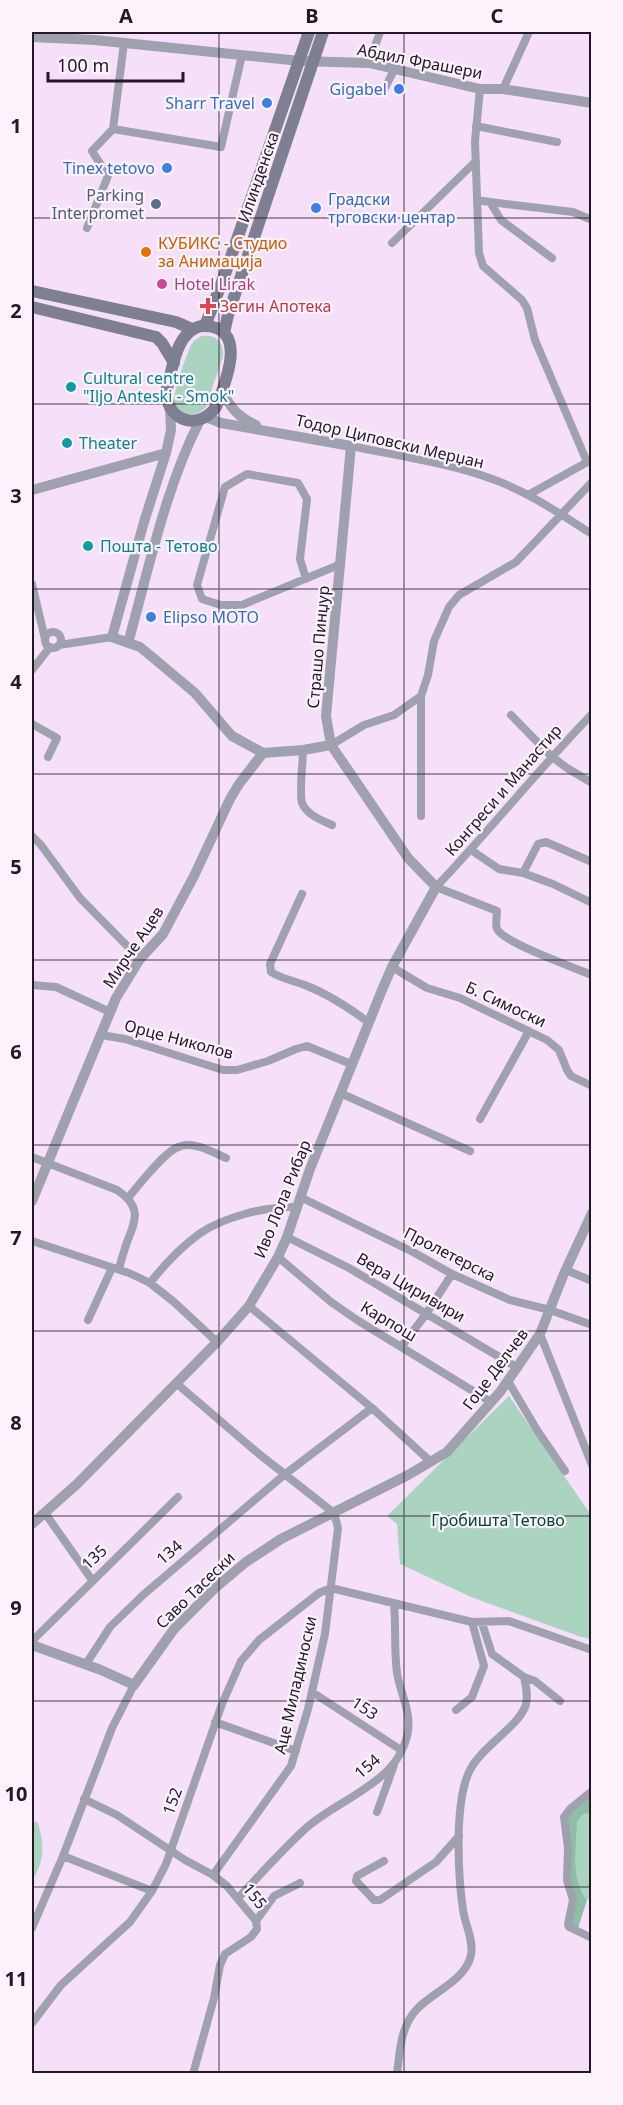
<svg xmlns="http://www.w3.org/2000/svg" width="623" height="2105" viewBox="0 0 623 2105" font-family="'Noto Sans',sans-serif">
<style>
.green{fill:#aad4c0}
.forest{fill:#8ebea7}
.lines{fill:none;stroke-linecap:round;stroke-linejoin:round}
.minor{stroke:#a0a1ae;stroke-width:8}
.tertiary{stroke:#a0a1ae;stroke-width:10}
.secondary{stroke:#7e7f92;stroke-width:12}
.grid{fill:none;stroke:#221a23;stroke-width:1.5;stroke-opacity:0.55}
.shop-dot{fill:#3f7fe0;stroke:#fbf2fc;stroke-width:2}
.service-dot{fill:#5c6f8a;stroke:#fbf2fc;stroke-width:2}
.food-dot{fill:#e8710a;stroke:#fbf2fc;stroke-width:2}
.hotel-dot{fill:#d1479c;stroke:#fbf2fc;stroke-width:2}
.health-dot{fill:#e0444e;stroke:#fbf2fc;stroke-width:2}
.culture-dot{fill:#0f9aa8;stroke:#fbf2fc;stroke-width:2}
.labels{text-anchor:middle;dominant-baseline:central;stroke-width:4.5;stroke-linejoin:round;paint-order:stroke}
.street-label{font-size:16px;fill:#221a23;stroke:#fbf2fc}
.shop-label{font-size:16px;fill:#366cbe;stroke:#fbf2fc;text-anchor:end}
.service-label{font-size:16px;fill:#4e5e75;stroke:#fbf2fc;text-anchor:end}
.food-label{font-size:16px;fill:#c56008;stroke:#fbf2fc;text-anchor:start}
.hotel-label{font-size:16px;fill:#b23c85;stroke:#fbf2fc;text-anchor:start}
.health-label{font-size:16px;fill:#be3a42;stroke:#fbf2fc;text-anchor:start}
.culture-label{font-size:16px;fill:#0d838f;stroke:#fbf2fc;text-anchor:start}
.park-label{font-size:16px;fill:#044630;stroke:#fbf2fc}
.neatline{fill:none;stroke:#221a23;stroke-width:2}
.grid-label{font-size:20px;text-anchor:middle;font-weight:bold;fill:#221a23}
</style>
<rect width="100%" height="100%" fill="#f6dff9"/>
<path class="green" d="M202,336C216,334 224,342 223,356L206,407C197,418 176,417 174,400C174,391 187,353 191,345C194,340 197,338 202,336Z
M509,1396L591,1515V1639L581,1637L471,1597L400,1564L397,1524L387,1516Z
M591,1812V1898L587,1900C570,1878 577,1848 577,1822L582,1815Z
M32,1820L38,1823C45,1849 44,1859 32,1882Z"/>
<path class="forest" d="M591,1791V1812L582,1815L577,1822C577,1848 570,1878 587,1900L577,1931L569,1927L571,1891L567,1812Z"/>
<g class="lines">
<path class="minor" d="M369,63L380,32
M480,89L475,141L479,253L483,266L522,300L527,308L535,340L587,462
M503,89L529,32
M383,92L394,70
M476,126L557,142
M113,129L124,43
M477,200L490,202L501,220L552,258
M490,202L573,212L592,220
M87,228L108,176L92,151L113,129L221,147L242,55
M392,243L476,161
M351,446C399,456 449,463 495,480C530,493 560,514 592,534
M528,495L591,460
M306,579L300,559L307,499L298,483L247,474L225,487L197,585L202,599L221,605H242L341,564
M32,584L45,639
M45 640a8 8 0 1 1 16 0a8 8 0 1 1-16 0Z
M59,645L112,637
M32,670L50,647
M511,715L551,756L567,768L592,783
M32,724L57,738L48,757
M331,745L364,725L394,715L421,696L428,675L434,641L449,607L459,595L516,562L592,482
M303,750C303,761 299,795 302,803C307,815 321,820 332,825
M421,816V696
M32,836L41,845L80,898L140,959
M471,850L499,869L523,873L553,884L592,903
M523,873L538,844L546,842L592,862
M302,894L270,964L271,972C282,979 295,981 307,986C330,995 348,1007 368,1022
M392,967L427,988L460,998L547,1040L559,1050L567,1070L571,1076L592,1086
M589,974C573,967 504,943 497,929C495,924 497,917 497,911L436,887C490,830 538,770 592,714
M32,985L56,987L110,1012
M101,1035L125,1039L223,1070H237L268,1061L296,1049L307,1046L351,1064
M340,1093L470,1151
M480,1119L529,1031
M32,1157L117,1190C141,1206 137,1218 127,1242C124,1251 121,1261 119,1269
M300,1197L413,1252L452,1274L510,1300L550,1310L592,1325
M128,1198C139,1185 166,1149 181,1146C196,1142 212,1152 226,1158
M287,1237L349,1268L518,1368
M32,1241L129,1273L150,1283L174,1302L217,1342
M278,1257L331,1302L357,1320L491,1402
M566,1270L592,1281
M150,1283C164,1265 180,1248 199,1234C223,1217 267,1206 296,1207
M249,1306L372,1408L431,1462
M88,1320L112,1268
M540,1334L592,1465
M402,1346L426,1314L452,1274
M508,1381L537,1430L565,1471
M176,1383L259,1454L334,1513L338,1528L325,1634L308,1709L291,1766L213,1875
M45,1513L92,1580
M482,1623L492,1654L524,1677L535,1681L560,1701
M32,1641L178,1497
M86,1664L110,1627L143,1595L284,1475L372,1408
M312,1692L401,1750
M456,1710L472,1697L484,1666L472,1622
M215,1722L296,1751
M592,1791L571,1808L564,1817L568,1848L567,1880L573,1900L568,1924L569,1927L592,1938
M84,1799L117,1815L185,1860L213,1875L227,1886L256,1921L257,1929L251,1937L225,1954L220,1965L214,1998L193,2074
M377,1812L394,1765
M63,1856L152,1891
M384,1861L357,1876L356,1881L374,1900H380L436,1862L459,1836
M238,1898C260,1875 281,1851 305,1829C339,1798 400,1783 408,1731C411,1711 400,1692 397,1673C394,1650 396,1627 394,1604
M256,1921L274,1896L300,1883
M32,1928L63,1856L112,1728L134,1685
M32,2023L61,1985L130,1922L152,1891L166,1864L222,1704L241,1661L259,1640L319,1593L331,1588L472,1622L509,1621L592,1650
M397,2074C400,2051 400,2027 417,2009C433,1992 466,1980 471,1955C474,1941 465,1924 463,1910C458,1875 454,1801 470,1770C482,1746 521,1725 526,1704C528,1695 526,1686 524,1677"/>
<path class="tertiary" d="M32,37L95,40L300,61L369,63L480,89H503L592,103
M222,390C230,408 238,417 256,425
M170,408L171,430L166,453L144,522L112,637L140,647L151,656L195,693L232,736L263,753L303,750L331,745
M32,490L166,453
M128,643C149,568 165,489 200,420
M32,1201L116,998L140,959L163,934L194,876L230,799L239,784L263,753
M32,1524L77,1484L217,1342L249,1306L278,1257L287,1237L310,1169L382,990L392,967L436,887L408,858L331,745L326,716L351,446L221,423L206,417
M32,1645L101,1670L134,1685L174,1629L215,1588L246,1562L281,1539L408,1475L447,1452L500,1392L540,1334L563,1276L592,1213"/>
<path class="secondary" d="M32,291L176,322L192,329
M32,307L156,337L162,343L174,363
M201,326C250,324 226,382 216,407C197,433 163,419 167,388C173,367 176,332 201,326Z
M205,326L225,274L309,32
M224,333L228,315L323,32"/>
</g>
<path class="grid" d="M219,32V2074M404,32V2074M32,218H592M32,404H592M32,589H592M32,774H592M32,960H592M32,1145H592M32,1331H592M32,1516H592M32,1701H592M32,1887H592"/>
<g class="shop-dot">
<circle cx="399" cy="89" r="6"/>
<circle cx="267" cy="103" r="6"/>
<circle cx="167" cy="168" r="6"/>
<circle cx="316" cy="208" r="6"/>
<circle cx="151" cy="617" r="6"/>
</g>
<circle class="service-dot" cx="156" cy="204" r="6"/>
<circle class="food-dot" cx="146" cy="252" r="6"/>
<circle class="hotel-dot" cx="162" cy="284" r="6"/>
<path class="health-dot" d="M205 297h6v6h6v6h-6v6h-6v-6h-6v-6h6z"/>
<g class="culture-dot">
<circle cx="71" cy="387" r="6"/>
<circle cx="67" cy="443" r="6"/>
<circle cx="88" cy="546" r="6"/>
</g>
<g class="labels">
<g class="street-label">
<text transform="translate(420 61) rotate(11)">Абдил Фрашери</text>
<text transform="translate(258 177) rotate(-71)">Илинденска</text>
<text transform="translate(390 441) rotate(13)">Тодор Циповски Мерџан</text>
<text transform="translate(318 647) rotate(-85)">Страшо Пинџур</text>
<text transform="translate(503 790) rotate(-49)">Конгреси и Манастир</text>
<text transform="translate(133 947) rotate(-56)">Мирче Ацев</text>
<text transform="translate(506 1004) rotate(25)">Б. Симоски</text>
<text transform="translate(179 1039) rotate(15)">Орце Николов</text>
<text transform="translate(282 1199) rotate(-68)">Иво Лола Рибар</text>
<text transform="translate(450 1254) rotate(27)">Пролетерска</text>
<text transform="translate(411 1287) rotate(30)">Вера Циривири</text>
<text transform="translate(389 1321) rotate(31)">Карпош</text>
<text transform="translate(495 1369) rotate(-53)">Гоце Делчев</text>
<text transform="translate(169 1552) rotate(-41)">134</text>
<text transform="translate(94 1557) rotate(-44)">135</text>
<text transform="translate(195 1590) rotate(-44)">Саво Тасески</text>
<text transform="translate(295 1685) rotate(-77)">Аце Миладиноски</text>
<text transform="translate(365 1708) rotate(33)">153</text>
<text transform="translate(367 1766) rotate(-41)">154</text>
<text transform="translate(172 1801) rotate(-70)">152</text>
<text transform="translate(255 1896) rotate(51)">155</text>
</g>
<g class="shop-label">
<text x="387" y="89">Gigabel</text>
<text x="255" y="103">Sharr Travel</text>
<text x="155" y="168">Tinex tetovo</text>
<text x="328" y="199" text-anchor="start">Градски<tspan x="328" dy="18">трговски центар</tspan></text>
<text x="163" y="617" text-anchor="start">Elipso MOTO</text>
</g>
<g class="service-label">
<text x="144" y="195">Parking<tspan x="144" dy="18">Interpromet</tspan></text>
</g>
<g class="food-label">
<text x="158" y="243">КУБИКС - Студио<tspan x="158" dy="18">за Анимација</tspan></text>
</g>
<g class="hotel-label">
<text x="174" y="284">Hotel Lirak</text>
</g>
<g class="health-label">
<text x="220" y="306">Зегин Апотека</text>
</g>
<g class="culture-label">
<text x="83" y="378">Cultural centre<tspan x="83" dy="18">"Iljo Anteski - Smok"</tspan></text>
<text x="79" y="443">Theater</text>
<text x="100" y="546">Пошта - Тетово</text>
</g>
<g class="park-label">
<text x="498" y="1520">Гробишта Тетово</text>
</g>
</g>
<rect width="623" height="2105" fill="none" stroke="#fbf2fc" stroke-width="66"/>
<path d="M48 72v9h135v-9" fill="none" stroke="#221a23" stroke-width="3"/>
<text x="57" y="72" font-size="18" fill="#221a23" stroke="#fbf2fc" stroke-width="4.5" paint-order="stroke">100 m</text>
<rect x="33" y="33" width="557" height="2039" class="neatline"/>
<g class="grid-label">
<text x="126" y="23">A</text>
<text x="312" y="23">B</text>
<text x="497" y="23">C</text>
<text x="16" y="133">1</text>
<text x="16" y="318">2</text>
<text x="16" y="503">3</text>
<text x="16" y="689">4</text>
<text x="16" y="874">5</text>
<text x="16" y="1059">6</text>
<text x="16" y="1245">7</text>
<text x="16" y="1430">8</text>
<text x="16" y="1615">9</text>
<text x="16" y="1801">10</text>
<text x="16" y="1986">11</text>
</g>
</svg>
